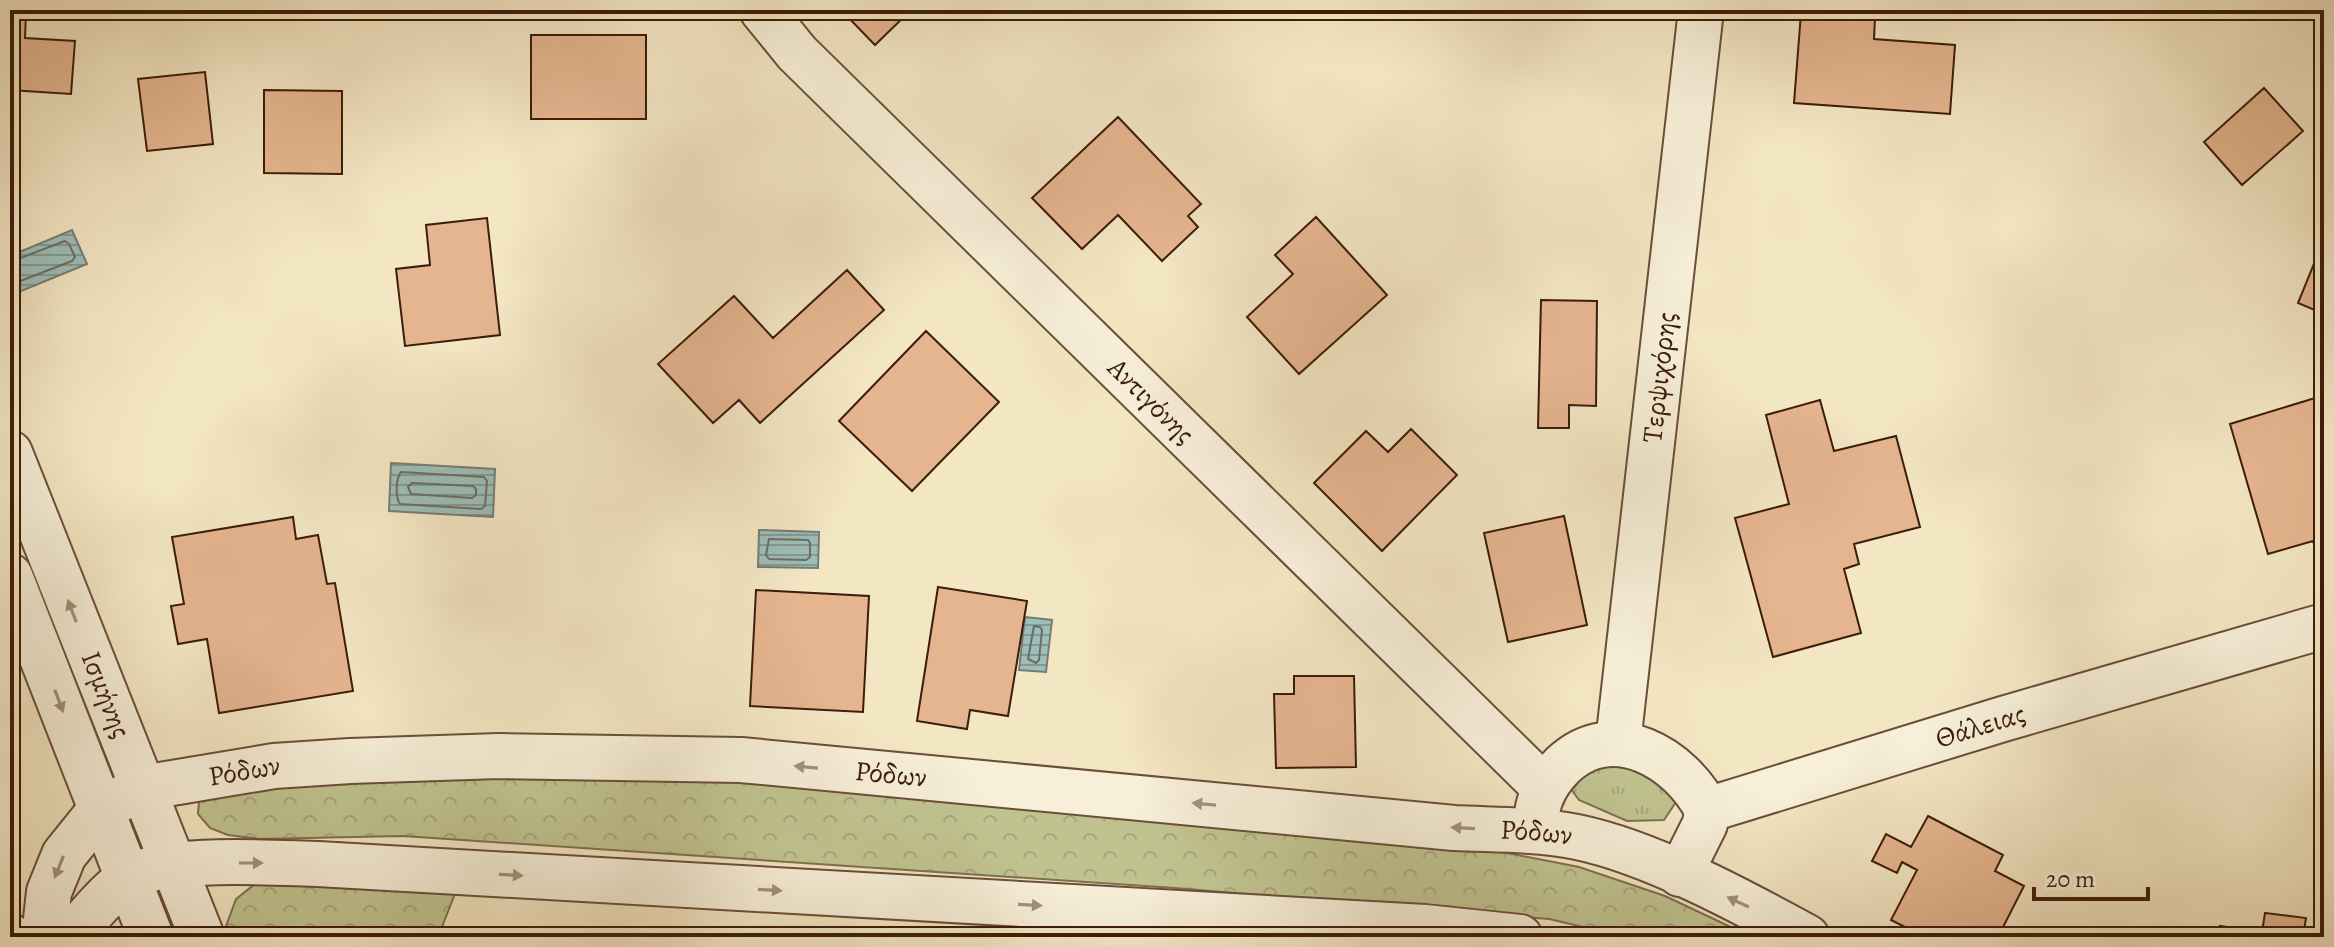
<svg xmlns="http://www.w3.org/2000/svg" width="2334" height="947" viewBox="0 0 2334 947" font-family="Alegreya,serif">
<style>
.grass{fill:url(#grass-tufts);stroke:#7e704d;stroke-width:2}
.forest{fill:url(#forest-crowns);stroke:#7e704d;stroke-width:2}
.water{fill:url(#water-rules);stroke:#767d73;stroke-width:2}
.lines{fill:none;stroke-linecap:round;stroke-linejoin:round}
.shore{stroke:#6c6d62;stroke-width:2}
.building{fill:#e5b58f;stroke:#3c1c0a;stroke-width:2}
.minor-casing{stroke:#6a4e38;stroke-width:48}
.minor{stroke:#f7efd8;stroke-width:44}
.oneway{fill:#a3907b}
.labels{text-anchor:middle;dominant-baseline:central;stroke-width:7;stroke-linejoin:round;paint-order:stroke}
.street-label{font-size:28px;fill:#3c1c0a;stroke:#f7efd8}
</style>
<defs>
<pattern id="grass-tufts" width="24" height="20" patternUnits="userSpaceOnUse" patternTransform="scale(2)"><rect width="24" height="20" fill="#c0c390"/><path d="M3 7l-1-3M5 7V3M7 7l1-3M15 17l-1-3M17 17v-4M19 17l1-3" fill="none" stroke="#a6a77b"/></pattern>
<pattern id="forest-crowns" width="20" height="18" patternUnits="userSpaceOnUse" patternTransform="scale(2)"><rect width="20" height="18" fill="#c0c390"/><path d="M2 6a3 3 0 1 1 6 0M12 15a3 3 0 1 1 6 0" fill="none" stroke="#a6a77b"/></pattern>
<pattern id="water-rules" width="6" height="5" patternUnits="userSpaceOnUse" patternTransform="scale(2)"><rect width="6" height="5" fill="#9dbeb9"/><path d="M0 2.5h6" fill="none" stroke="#819a95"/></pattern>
</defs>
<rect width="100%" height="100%" fill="#f3e6c3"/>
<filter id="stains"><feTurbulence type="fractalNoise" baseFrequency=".0025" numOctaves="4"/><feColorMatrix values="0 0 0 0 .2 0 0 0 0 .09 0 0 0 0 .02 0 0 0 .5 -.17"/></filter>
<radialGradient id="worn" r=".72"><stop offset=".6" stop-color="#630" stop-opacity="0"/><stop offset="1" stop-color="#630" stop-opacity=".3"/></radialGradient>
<path class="grass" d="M1602,757C1634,765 1656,775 1676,802L1664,820L1627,821L1579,800L1568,785Z"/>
<path class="forest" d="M582,771L763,779L1497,851L1579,867L1665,896L1752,937H1626L1549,919L1175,888L403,836L259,839L228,835L210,828L198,814L199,801L213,788Z
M265,876L458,886L438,937H222L236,899Z"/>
<path class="water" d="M72,230L87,264L14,294L10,285V256Z
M391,463L495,469L493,517L389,511Z
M759,530L819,532L818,568L758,567Z
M1025,617L1052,620L1046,672L1019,670Z"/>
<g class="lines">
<path class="shore" d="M10,262L65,241L69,244L75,257L72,261L10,285
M401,472L484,477L487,481L485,506L481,509L400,504C395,497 396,478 401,472Z
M412,483L473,486L476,489V495L472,498L411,494L408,487Z
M769,539L808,540L810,543V557L806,560L769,559L766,555Z
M1034,626L1040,627L1042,630L1039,660L1036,663L1028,659Z"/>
</g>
<path class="building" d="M841,10H911L875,45Z
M10,13L26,14L25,38L75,41L71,94L10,90Z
M1801,13L1875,18L1874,39L1955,45L1950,114L1794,103Z
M531,35H646V119H531Z
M205,72L213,144L147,151L138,79Z
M2264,88L2303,131L2242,185L2204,142Z
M264,90L342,91V174L264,173Z
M1118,117L1201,204L1188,216L1198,227L1162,261L1118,215L1082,249L1032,198Z
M1316,217L1387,295L1299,374L1247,317L1293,274L1275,255Z
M487,218L500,335L405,346L396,269L430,265L426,225Z
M2324,239V314L2298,303Z
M847,270L884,310L760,423L739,400L713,423L658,364L734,296L773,338Z
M1541,300L1597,301L1596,406L1569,405V428H1538Z
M926,331L999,402L912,491L839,421Z
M2315,398L2324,427V559L2319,560L2313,541L2268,554L2230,424Z
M1820,400L1834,451L1896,436L1920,527L1854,544L1859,564L1844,569L1861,633L1773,657L1735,518L1789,504L1766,415Z
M1411,429L1457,475L1382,551L1314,483L1366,431L1388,452Z
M1564,516L1587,625L1508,642L1484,533Z
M293,517L296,539L318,535L327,584L335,583L353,691L219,713L207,639L178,644L171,606L184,604L172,537Z
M938,587L1027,601L1008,716L970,710L967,729L917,721Z
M756,590L869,596L863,712L750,706Z
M1294,676H1354L1356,767L1276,768L1274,694H1294Z
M1928,816L2003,855L1995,871L2024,886L1998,937H1925L1891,920L1917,870L1902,862L1897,873L1872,861L1886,834L1911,847Z
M2265,913L2306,918L2303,937H2219L2220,926L2262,932Z"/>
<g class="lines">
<g class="minor-casing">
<g id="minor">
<path id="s1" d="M762,10L797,53L1545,788"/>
<path id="s2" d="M10,453L202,937"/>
<path d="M10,576L151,937"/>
<path id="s3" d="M1618,743L1701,10"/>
<path d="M1537,814C1539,795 1550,778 1563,765C1613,718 1681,758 1707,810"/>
<path id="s4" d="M1680,874L1705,824L1707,810L2003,719L2324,626"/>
<path d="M10,936L11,937"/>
<path id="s5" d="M44,937L49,892L64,855L101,809L142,788L274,766L350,761L499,756L741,760L1454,828C1495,830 1537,829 1577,837C1650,852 1741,901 1807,937"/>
<path d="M71,937C87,918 106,894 127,879C161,855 274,863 318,864L1425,927L1520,937"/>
</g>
</g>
<use href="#minor" class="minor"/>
</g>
<defs><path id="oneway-solid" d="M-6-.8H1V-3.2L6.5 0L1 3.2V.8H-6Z" transform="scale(2)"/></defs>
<g class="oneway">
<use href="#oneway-solid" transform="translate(72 611) rotate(-111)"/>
<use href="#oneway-solid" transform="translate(59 701) rotate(69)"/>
<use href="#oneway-solid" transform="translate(806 767) rotate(-175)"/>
<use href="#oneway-solid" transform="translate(1204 804) rotate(-175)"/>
<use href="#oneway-solid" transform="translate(1463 828) rotate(-177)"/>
<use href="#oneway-solid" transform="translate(251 863)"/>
<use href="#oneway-solid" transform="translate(59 867) rotate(112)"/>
<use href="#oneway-solid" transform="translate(511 875) rotate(3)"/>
<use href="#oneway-solid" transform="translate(770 890) rotate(3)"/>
<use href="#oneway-solid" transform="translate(1738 902) rotate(-155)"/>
<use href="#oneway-solid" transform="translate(1030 905) rotate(3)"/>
</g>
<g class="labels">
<g class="street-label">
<text stroke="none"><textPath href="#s3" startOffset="368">Τερψιχόρης</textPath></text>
<text stroke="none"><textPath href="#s1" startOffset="552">Αντιγόνης</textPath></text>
<text stroke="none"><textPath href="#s2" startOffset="260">Ισμήνης</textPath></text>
<text stroke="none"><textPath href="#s4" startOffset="356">Θάλειας</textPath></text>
<text stroke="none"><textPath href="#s5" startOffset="294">Ρόδων</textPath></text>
<text stroke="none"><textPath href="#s5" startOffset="942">Ρόδων</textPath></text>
<text stroke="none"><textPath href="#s5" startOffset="1590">Ρόδων</textPath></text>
</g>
</g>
<rect width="2334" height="947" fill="none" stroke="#f3e6c3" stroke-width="40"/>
<rect x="12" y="12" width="2310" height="923" fill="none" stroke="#3c1c0a" stroke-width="4"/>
<rect x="20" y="20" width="2294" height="907" fill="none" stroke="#3c1c0a" stroke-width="2"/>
<path d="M2034 887v12h114v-12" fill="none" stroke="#3c1c0a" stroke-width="4"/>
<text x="2046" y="887" font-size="24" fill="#3c1c0a" stroke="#f7efd8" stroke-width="6" paint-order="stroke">20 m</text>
<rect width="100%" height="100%" filter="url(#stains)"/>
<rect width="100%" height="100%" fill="url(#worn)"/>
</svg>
